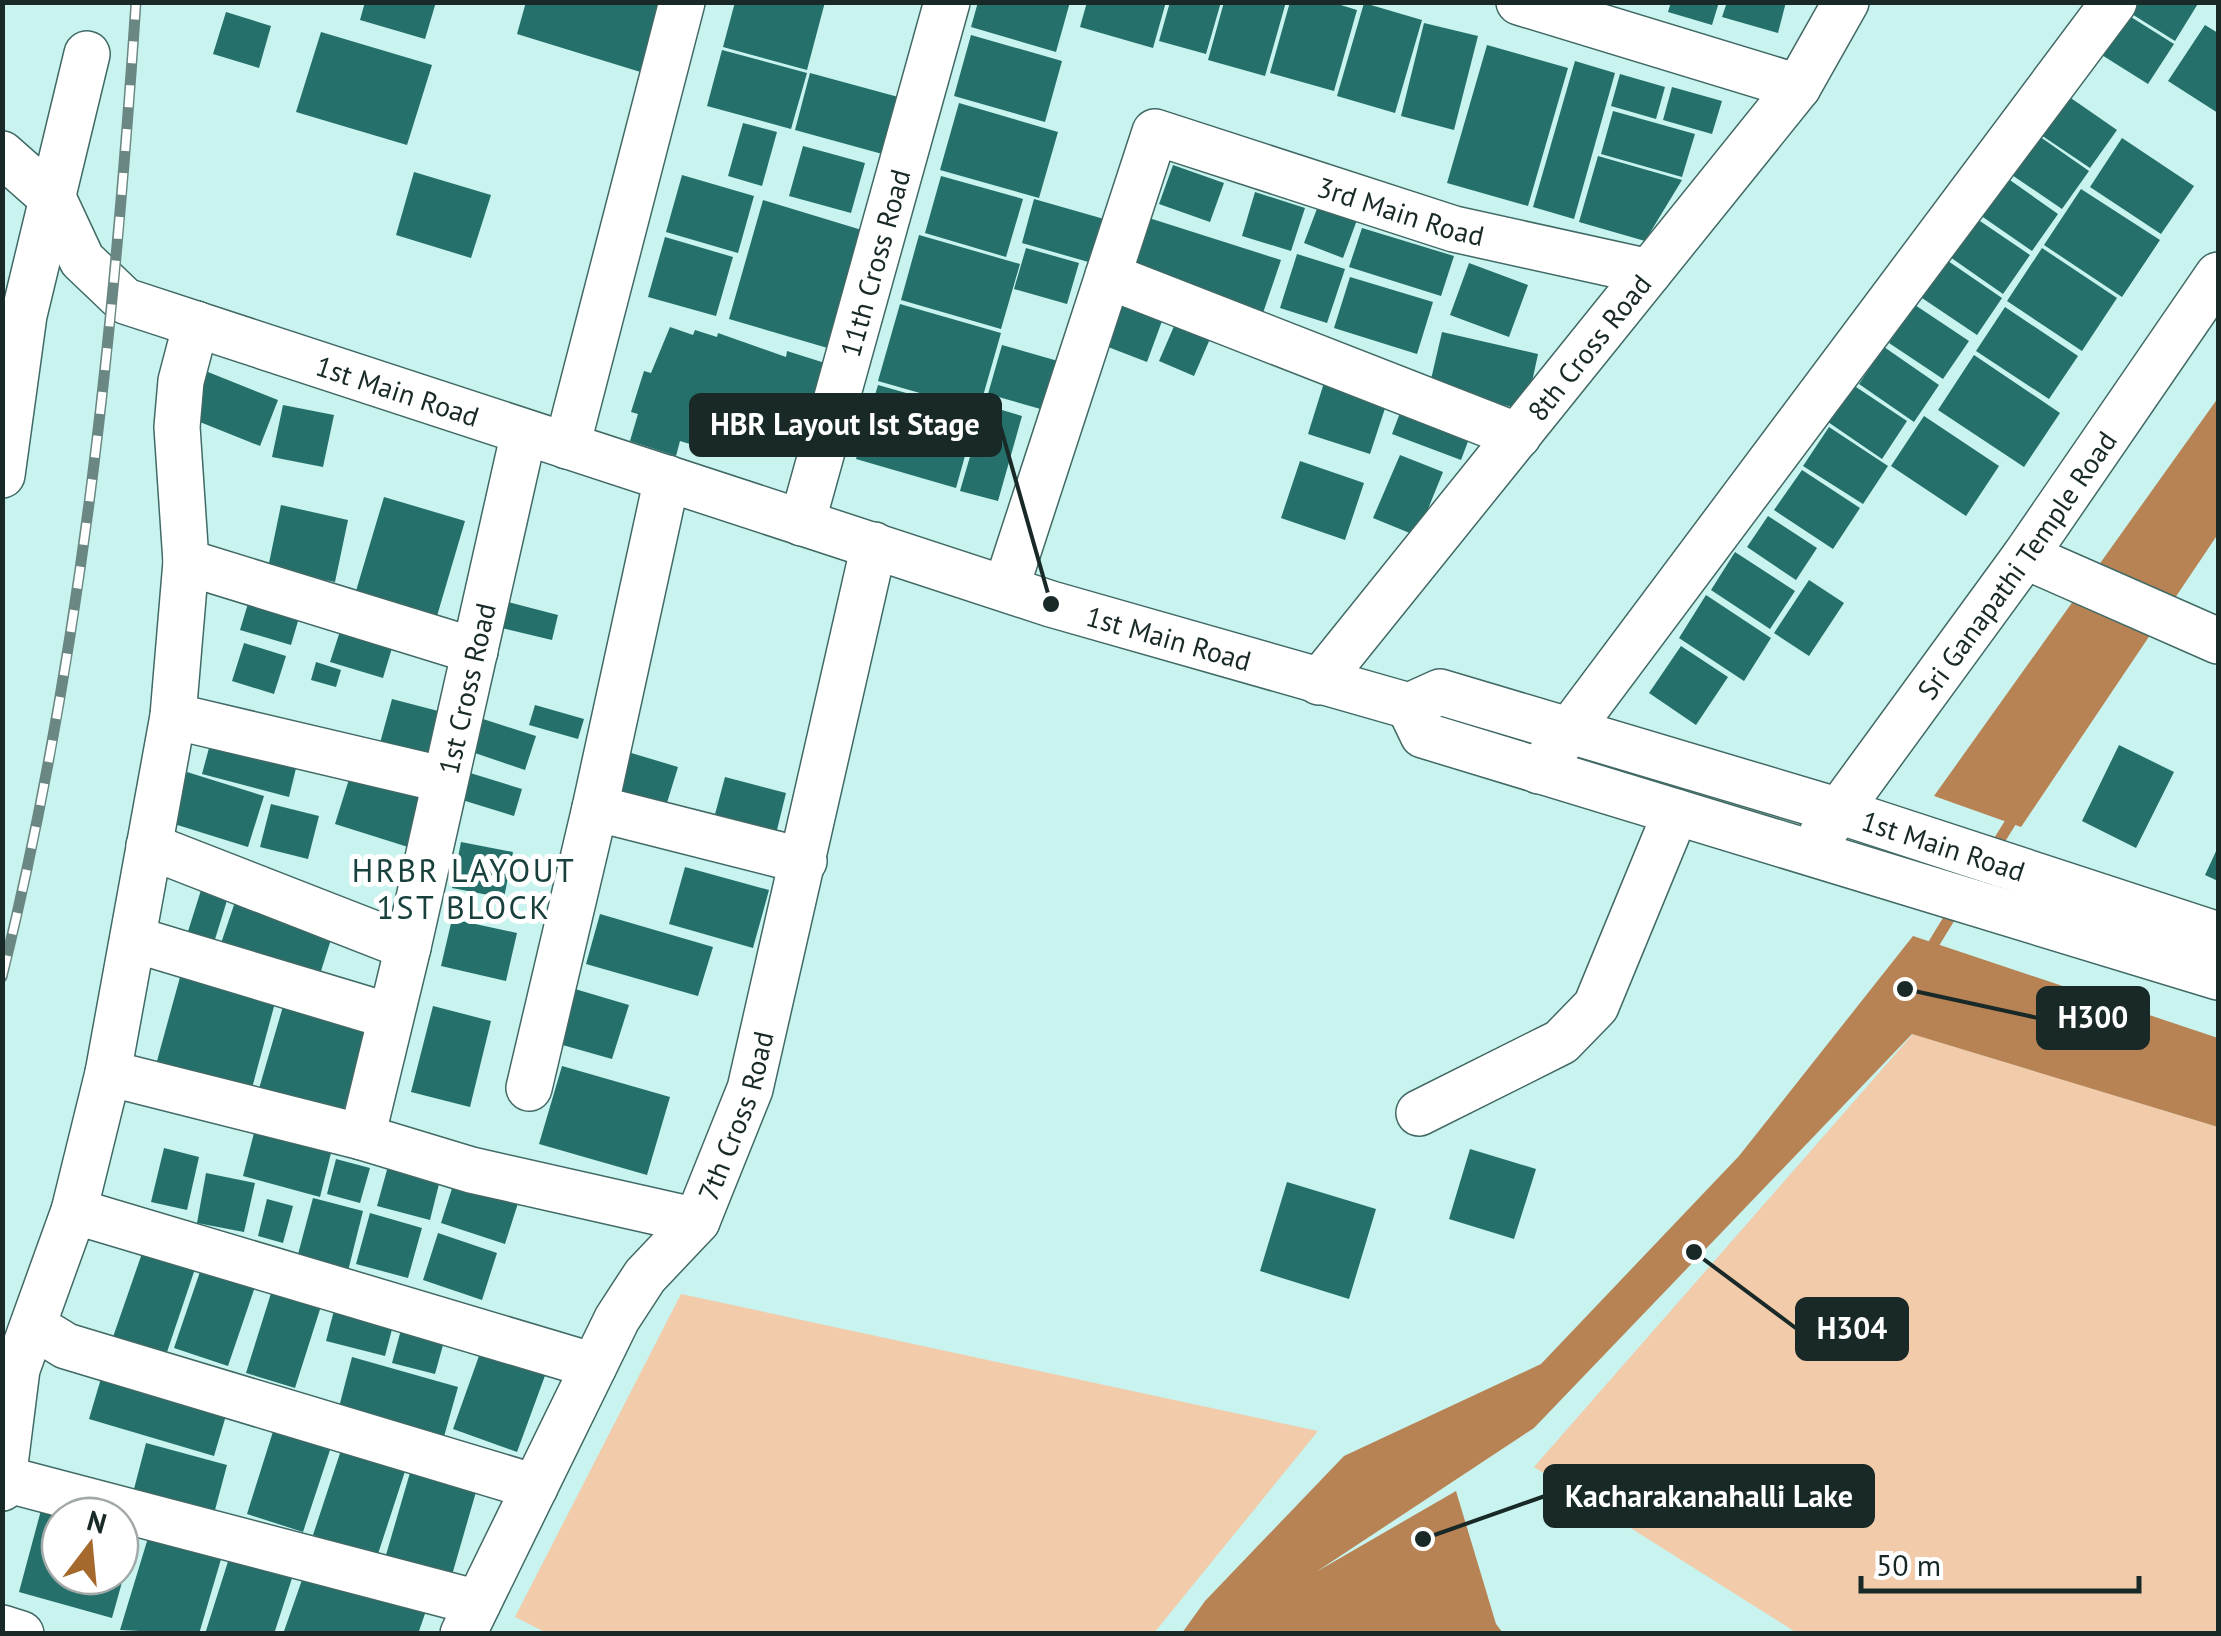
<svg xmlns="http://www.w3.org/2000/svg" width="2221" height="1636" viewBox="0 0 2221 1636" font-family="'PT Sans',sans-serif">
<style>
.green{fill:#f2cbab}
.water{fill:#b78354}
.lines{fill:none;stroke-linecap:round;stroke-linejoin:round}
.stream{stroke:#b78354;stroke-width:11}
.building{fill:#25706a}
.minor-casing{stroke:#416965;stroke-width:48}
.minor{stroke:#fff;stroke-width:45}
.rail-casing{stroke:#6a8783;stroke-width:11}
.rail{stroke:#fff;stroke-width:8;stroke-dasharray:22;stroke-linecap:butt}
.labels{text-anchor:middle;dominant-baseline:central;stroke-width:10;stroke-linejoin:round;paint-order:stroke}
.street-label{font-size:28px;fill:#182927;stroke:#fff}
.quarter-label{font-size:32px;letter-spacing:2.5px;fill:#18403d;stroke:#fff}
.leader{fill:none;stroke:#182927;stroke-width:4}
.callout-dot{fill:#182927;stroke:#fff;stroke-width:4}
.callout{fill:#182927;stroke:#182927;stroke-width:4}
.callout-label{font-size:30px;text-anchor:middle;font-weight:bold;fill:#fff}
</style>
<rect width="100%" height="100%" fill="#c8f3ee"/>
<path class="green" d="M1913,1034L2218,1127V1633H1797L1534,1467Z
M681,1294L1318,1431L1154,1633H547L515,1617Z"/>
<path class="water" d="M2218,398V534L2021,827L1934,796Z
M1913,936L2218,1038V1127L1912,1034L1534,1428L1316,1572L1456,1491L1496,1624L1503,1633H1182L1205,1601L1344,1456L1541,1364L1739,1156Z"/>
<g class="lines">
<path class="stream" d="M1992,852L2017,812
M1928,953L1955,909"/>
</g>
<path class="building" d="M365,2H436L425,39L360,20Z
M526,2H668L647,74L517,34Z
M735,2H825L807,70L723,47Z
M978,2H1070L1056,52L971,27Z
M1087,2H1166L1153,48L1080,27Z
M1170,2H1221L1206,54L1159,41Z
M1224,2H1286L1265,76L1208,60Z
M1290,2H1331L1357,10L1334,91L1270,73Z
M1671,2H1719L1712,25L1668,12Z
M1727,2H1786L1778,33L1722,17Z
M2133,2H2199L2175,41L2127,11Z
M1364,3L1422,20L1395,113L1337,96Z
M226,12L271,26L259,68L213,54Z
M2123,12L2174,44L2148,84L2097,52Z
M1424,23L1478,36L1454,130L1401,116Z
M2205,25L2218,33V113L2168,81Z
M321,32L432,65L407,145L296,112Z
M971,35L1062,61L1045,122L954,96Z
M1487,45L1568,68L1528,206L1447,183Z
M722,50L807,73L791,129L707,106Z
M1575,61L1615,73L1574,219L1533,207Z
M810,73L902,98L886,155L795,130Z
M1620,74L1665,87L1656,119L1611,106Z
M1672,87L1722,101L1712,134L1663,120Z
M2065,94L2117,130L2090,168L2038,133Z
M959,103L1058,132L1039,198L940,170Z
M1613,111L1695,134L1682,177L1601,154Z
M743,123L777,132L762,186L728,176Z
M2036,134L2089,171L2062,209L2009,173Z
M2122,138L2194,186L2161,234L2090,187Z
M803,146L865,163L851,213L789,196Z
M1598,156L1682,180L1645,241L1579,222Z
M1173,165L1224,183L1210,222L1159,204Z
M414,172L491,195L471,258L396,235Z
M682,175L754,196L738,253L666,232Z
M941,176L1023,199L1006,257L925,233Z
M2007,178L2058,214L2032,251L1980,215Z
M2081,189L2160,240L2122,297L2044,245Z
M1255,192L1305,208L1291,251L1242,236Z
M1034,199L1111,221L1099,265L1022,243Z
M763,200L865,231L831,349L729,319Z
M1318,206L1357,220L1343,258L1304,243Z
M1149,218L1281,260L1263,313L1132,271Z
M1977,219L2030,255L2003,294L1950,257Z
M1362,228L1454,256L1441,296L1349,267Z
M919,235L1020,264L1001,329L901,300Z
M665,237L733,257L716,316L648,297Z
M1026,248L1079,263L1067,304L1014,289Z
M2042,248L2117,298L2082,351L2007,301Z
M1297,254L1345,269L1327,323L1280,308Z
M1948,261L2002,298L1977,335L1922,298Z
M1469,263L1528,285L1509,337L1450,315Z
M1350,277L1433,302L1417,354L1334,328Z
M1117,282L1169,302L1147,362L1095,342Z
M900,304L1001,333L979,410L878,381Z
M1915,305L1969,341L1943,379L1889,343Z
M2005,307L2078,356L2049,399L1976,351Z
M1181,310L1216,325L1194,376L1159,361Z
M670,327L693,335L695,330L717,337L718,333L786,357L787,351L828,364L804,441L785,435L783,444L748,432L744,447L710,437L706,449L680,441L676,456L630,441L638,414L631,412L644,371L651,373Z
M1442,332L1538,354L1526,410L1429,388Z
M1002,345L1058,361L1044,410L988,394Z
M1884,347L1939,385L1914,422L1859,384Z
M1974,355L2060,413L2024,467L1938,410Z
M208,372L278,400L260,446L190,418Z
M1327,373L1390,393L1370,454L1308,434Z
M878,385L977,413L956,488L856,459Z
M1853,385L1907,421L1882,459L1828,422Z
M1406,397L1475,423L1461,460L1392,434Z
M283,405L334,415L323,467L272,457Z
M985,405L1022,416L998,501L960,491Z
M1924,416L1999,466L1966,516L1891,466Z
M1829,427L1888,466L1863,504L1803,466Z
M1400,455L1443,472L1417,536L1373,518Z
M1300,461L1364,483L1345,540L1281,518Z
M1802,470L1860,508L1833,549L1774,510Z
M384,497L465,521L437,616L356,591Z
M281,505L348,520L335,582L268,568Z
M1768,516L1817,548L1796,580L1747,547Z
M1735,552L1795,591L1770,629L1711,590Z
M1809,580L1844,603L1809,656L1774,633Z
M253,587L303,604L291,645L240,630Z
M1706,595L1771,638L1744,681L1679,638Z
M504,601L558,615L552,640L498,627Z
M343,622L395,638L383,678L330,662Z
M244,643L286,656L274,694L232,681Z
M1681,646L1728,677L1696,725L1649,693Z
M316,662L341,670L336,687L311,680Z
M392,699L442,712L428,767L377,754Z
M535,705L584,719L578,739L529,725Z
M480,718L536,736L525,770L469,751Z
M213,733L299,756L289,797L202,774Z
M2119,745L2174,772L2136,848L2082,821Z
M628,752L678,767L666,806L616,791Z
M187,772L264,796L248,847L171,823Z
M467,772L522,789L514,816L459,799Z
M350,776L423,799L408,847L335,824Z
M725,777L786,793L776,834L714,818Z
M271,804L319,816L308,859L260,847Z
M461,842L513,852L504,898L452,888Z
M2218,847V881L2205,875Z
M685,867L769,890L753,948L669,924Z
M202,887L229,894L212,949L185,941Z
M235,902L333,933L315,990L216,958Z
M600,914L713,947L698,996L586,964Z
M452,919L517,933L506,981L441,966Z
M185,959L279,988L252,1088L157,1061Z
M575,989L629,1005L612,1059L559,1044Z
M286,996L370,1021L340,1123L256,1099Z
M433,1006L491,1021L470,1107L411,1092Z
M562,1066L670,1097L647,1175L539,1144Z
M254,1133L331,1153L320,1197L243,1176Z
M164,1148L199,1157L187,1210L151,1202Z
M1470,1149L1536,1169L1514,1239L1449,1219Z
M336,1159L370,1168L360,1203L327,1194Z
M388,1166L440,1180L430,1220L377,1206Z
M206,1173L255,1183L244,1232L197,1223Z
M455,1179L519,1200L505,1244L441,1223Z
M1287,1182L1376,1209L1349,1299L1260,1271Z
M313,1198L363,1211L348,1271L297,1258Z
M267,1199L293,1206L283,1243L258,1236Z
M370,1213L422,1228L408,1278L356,1264Z
M438,1233L497,1253L482,1300L423,1280Z
M148,1236L200,1254L166,1355L113,1337Z
M204,1260L258,1278L228,1366L174,1348Z
M273,1287L322,1303L295,1388L246,1373Z
M337,1299L396,1314L385,1356L326,1341Z
M405,1315L448,1327L435,1374L392,1363Z
M485,1339L550,1362L517,1452L453,1429Z
M352,1357L458,1387L443,1440L338,1411Z
M102,1375L227,1412L214,1456L89,1419Z
M276,1422L333,1441L303,1532L247,1514Z
M347,1432L411,1453L377,1557L313,1535Z
M146,1443L227,1465L215,1510L134,1489Z
M414,1459L480,1478L452,1575L386,1555Z
M44,1499L60,1516V1576H120V1520L138,1525L112,1618L19,1592Z
M151,1528L224,1549L199,1634L120,1630Z
M231,1552L294,1572L274,1634H205Z
M309,1560L429,1602L418,1634H283Z"/>
<g class="lines">
<g class="minor-casing">
<g id="minor">
<path d="M1519,2L1798,87"/>
<path id="s1" d="M2,154L54,200L82,260L125,301L1051,604L1409,706L1440,692L1836,810L2218,935"/>
<path d="M1108,276L1518,436"/>
<path d="M567,446L682,2"/>
<path d="M2,475L24,315L87,54"/>
<path id="s2" d="M802,523L947,2"/>
<path d="M2025,556L2218,641"/>
<path d="M186,562L475,651"/>
<path id="s3" d="M1006,588L1155,132L1454,229L1649,272"/>
<path id="s4" d="M1319,682L1798,87L1846,2"/>
<path d="M1409,706L1423,735L2218,977"/>
<path d="M173,716L445,780"/>
<path d="M1539,771L2114,2"/>
<path d="M595,808L667,478"/>
<path id="s5" d="M1822,834L2025,556L2218,275"/>
<path d="M149,846L408,947L362,1137"/>
<path d="M133,939L389,1016"/>
<path id="s6" d="M408,947L524,432"/>
<path d="M108,1073L362,1137L471,1170L697,1221"/>
<path d="M529,1088L595,808L804,861"/>
<path d="M1419,1113L1561,1042L1596,1006L1676,812"/>
<path d="M74,1211L594,1366"/>
<path d="M35,1327L66,1346L535,1487"/>
<path d="M5,1479L478,1603"/>
<path d="M2,1488L17,1369L74,1211L108,1073L173,716L186,562L177,427L181,381L196,324"/>
<path d="M2,1628L21,1634"/>
<path id="s7" d="M463,1634L617,1319L645,1276L697,1221L750,1089L874,545"/>
</g>
</g>
<use href="#minor" class="minor"/>
<g class="rail-casing">
<path id="rail" d="M2,977C81,658 114,330 136,2"/>
</g>
<use href="#rail" class="rail"/>
</g>
<g class="labels">
<g class="street-label">
<text stroke="none"><textPath href="#s3" startOffset="738">3rd Main Road</textPath></text>
<text stroke="none"><textPath href="#s2" startOffset="270">11th Cross Road</textPath></text>
<text stroke="none"><textPath href="#s4" startOffset="430">8th Cross Road</textPath></text>
<text stroke="none"><textPath href="#s1" startOffset="482">1st Main Road</textPath></text>
<text stroke="none"><textPath href="#s5" startOffset="332">Sri Ganapathi Temple Road</textPath></text>
<text stroke="none"><textPath href="#s1" startOffset="1292">1st Main Road</textPath></text>
<text stroke="none"><textPath href="#s6" startOffset="265">1st Cross Road</textPath></text>
<text stroke="none"><textPath href="#s1" startOffset="2102">1st Main Road</textPath></text>
<text stroke="none"><textPath href="#s7" startOffset="590">7th Cross Road</textPath></text>
</g>
<g class="quarter-label">
<text x="464" y="870">HRBR LAYOUT<tspan x="464" dy="37">1ST BLOCK</tspan></text>
</g>
</g>
<path class="leader" d="M1051 604L1000 425M1905 989L2038 1018M1694 1252L1797 1329M1423 1539L1545 1496"/>
<g class="callout-dot">
<circle cx="1051" cy="604" r="10"/>
<circle cx="1905" cy="989" r="10"/>
<circle cx="1694" cy="1252" r="10"/>
<circle cx="1423" cy="1539" r="10"/>
</g>
<g class="callout">
<rect x="691" y="395" width="309" height="60" rx="10"/>
<rect x="2038" y="988" width="110" height="60" rx="10"/>
<rect x="1797" y="1299" width="110" height="60" rx="10"/>
<rect x="1545" y="1466" width="328" height="60" rx="10"/>
</g>
<g class="callout-label">
<text x="845" y="435">HBR Layout Ist Stage</text>
<text x="2093" y="1028">H300</text>
<text x="1852" y="1339">H304</text>
<text x="1709" y="1507">Kacharakanahalli Lake</text>
</g>
<rect width="2221" height="1636" fill="none" stroke="#182927" stroke-width="10"/>
<g transform="translate(90 1546) rotate(16)"><circle r="48" fill="#ffffff" stroke="#a3a9a9" stroke-width="2.5"/>
<path d="M0-8L18 38L0 25L-18 38Z" fill="#a6692d"/>
<text y="-15" font-size="28" font-weight="bold" text-anchor="middle" fill="#182927">N</text>
</g>
<path d="M1861 1576v15h278v-15" fill="none" stroke="#182927" stroke-width="5"/>
<text x="1876" y="1576" font-size="30" fill="#182927" stroke="#ffffff" stroke-width="8" paint-order="stroke">50 m</text>
</svg>
